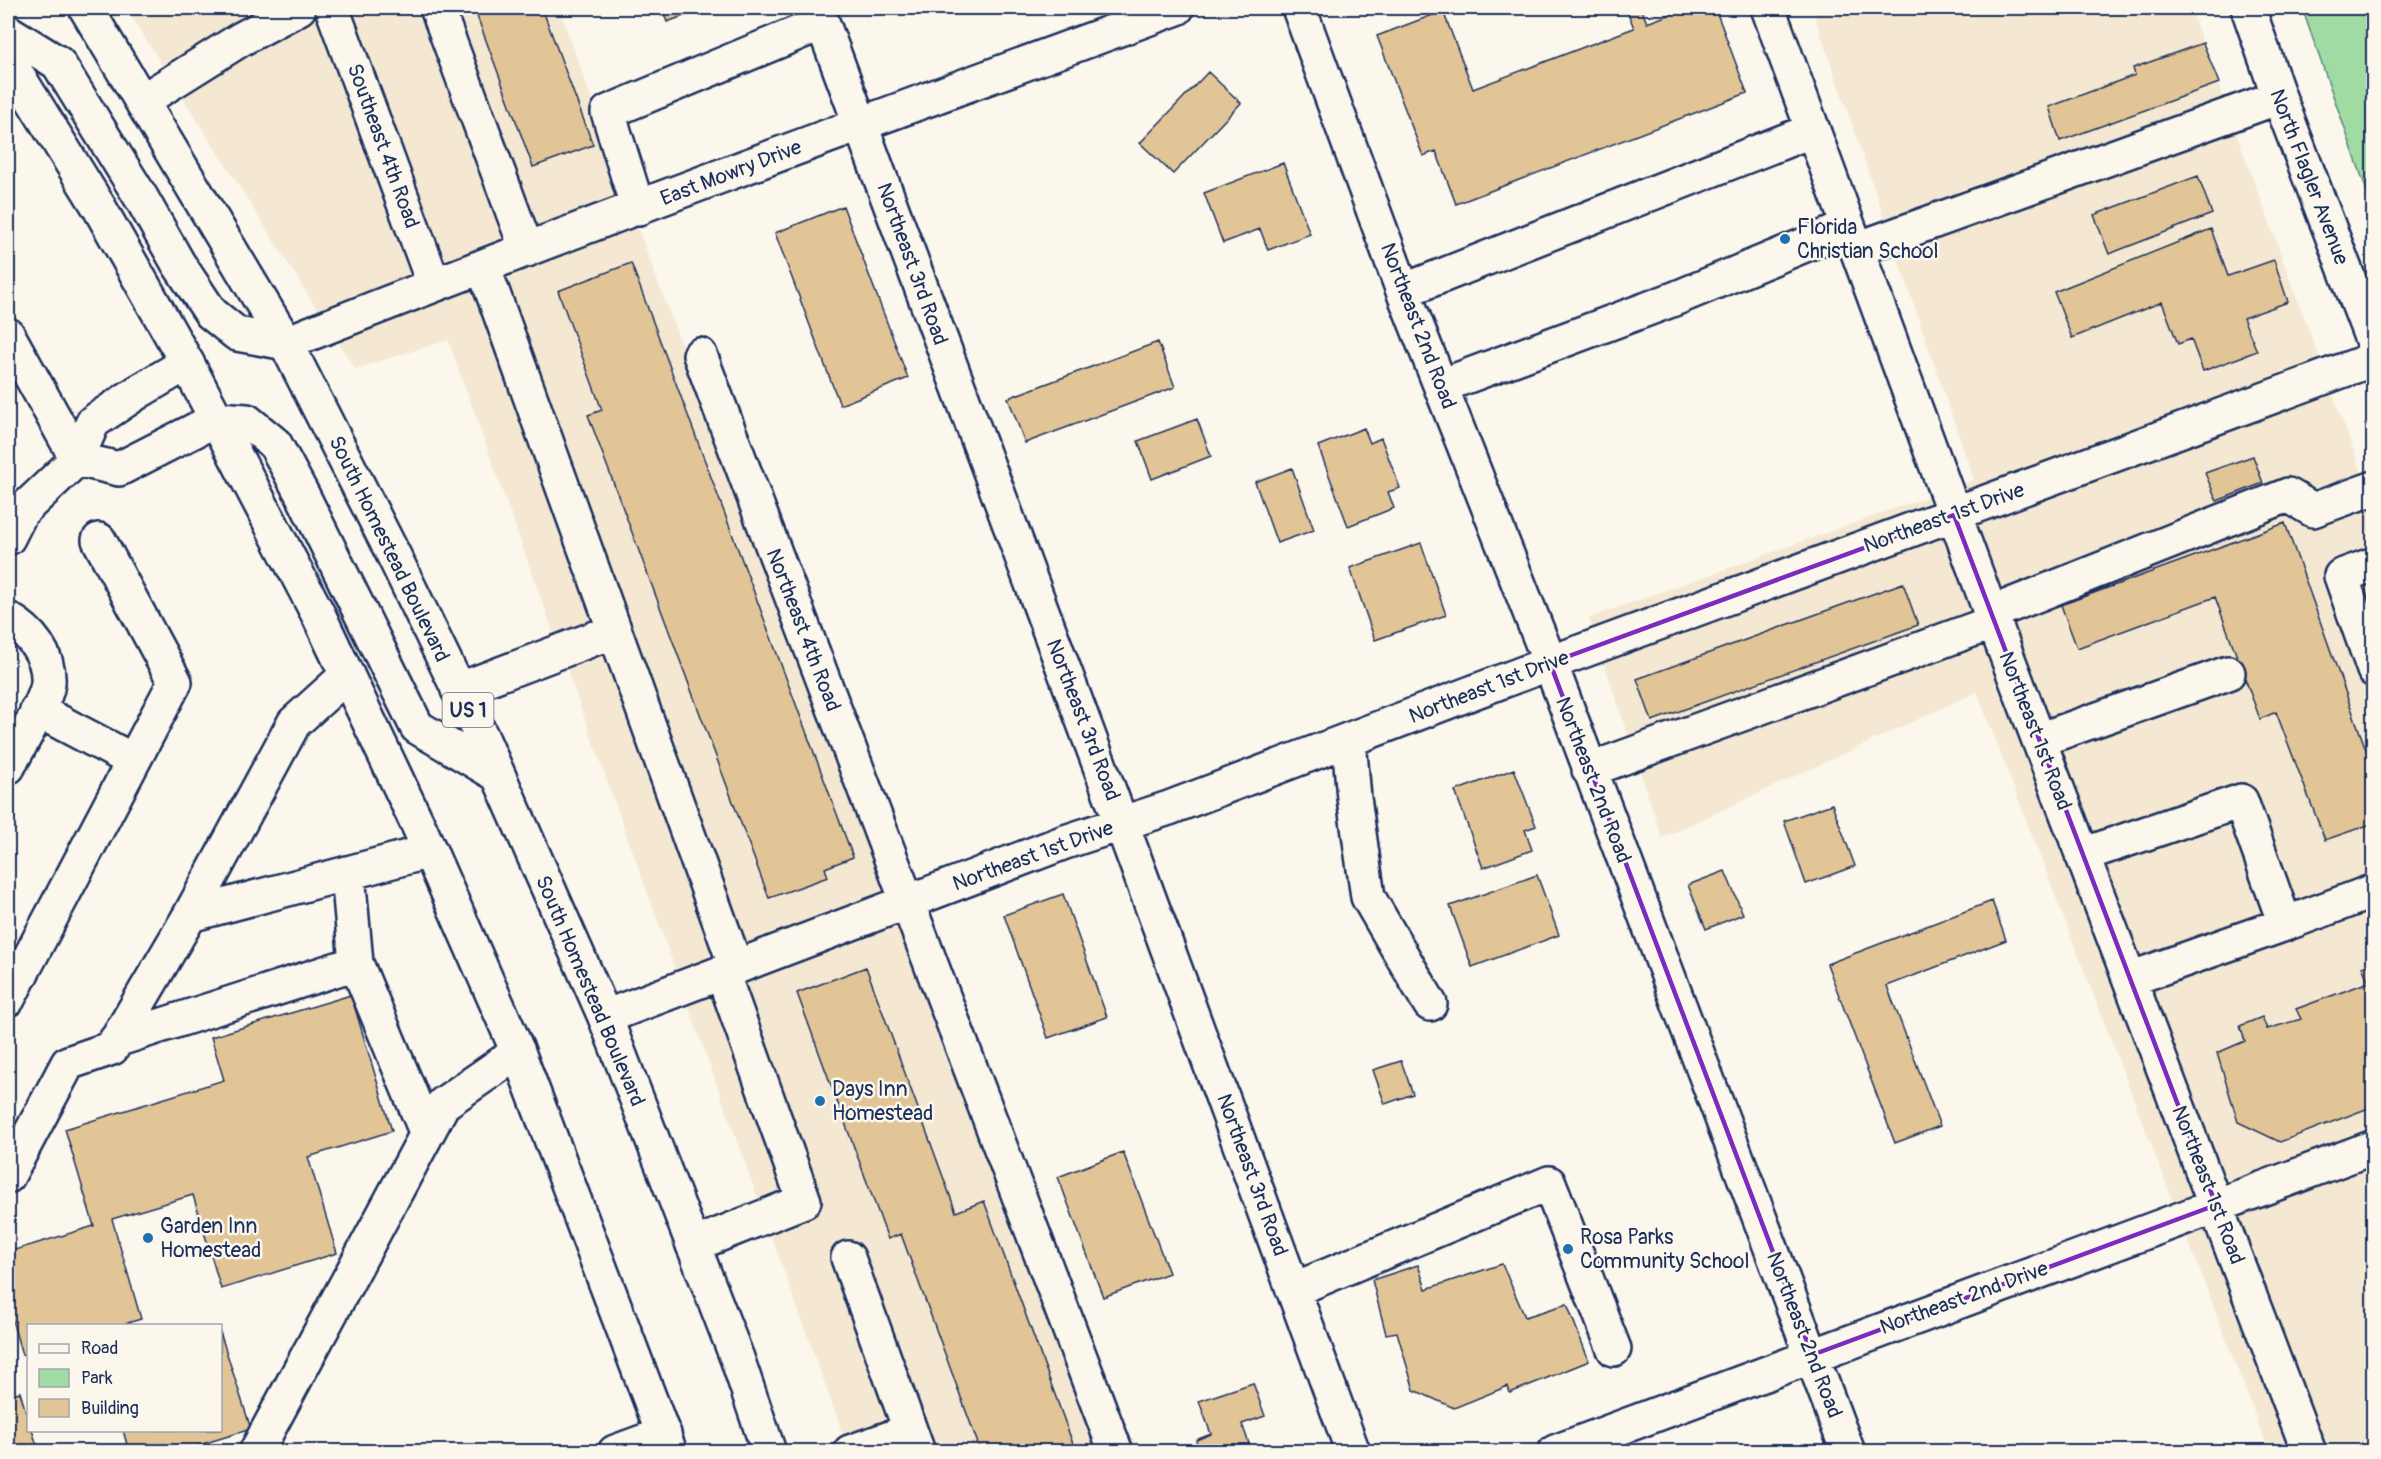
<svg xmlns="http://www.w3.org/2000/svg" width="2381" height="1459" viewBox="0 0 2381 1459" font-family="Pangolin,sans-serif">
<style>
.built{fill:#f4e8d2}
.green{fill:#9fdba2;stroke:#5d8580;stroke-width:1.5}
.building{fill:#e2c596;stroke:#1b2f5e;stroke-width:1.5}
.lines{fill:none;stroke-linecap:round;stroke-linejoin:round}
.minor-casing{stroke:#1b2f5e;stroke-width:38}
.highway-casing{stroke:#1b2f5e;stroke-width:38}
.minor{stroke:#fbf7ec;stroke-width:33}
.highway{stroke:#fbf7ec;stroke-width:33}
.marked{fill:none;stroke:#7b2cbf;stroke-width:4.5;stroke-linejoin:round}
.poi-dot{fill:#1f6fb2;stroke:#fbf7ec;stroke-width:2}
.labels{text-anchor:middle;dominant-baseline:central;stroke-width:5;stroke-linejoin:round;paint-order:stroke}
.shield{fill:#fbf7ec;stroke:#5e6b89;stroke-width:1.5}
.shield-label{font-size:20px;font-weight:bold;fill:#1b2f5e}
.street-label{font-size:21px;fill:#1b2f5e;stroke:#fbf7ec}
.poi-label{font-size:21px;fill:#1b2f5e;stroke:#fbf7ec;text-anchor:start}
</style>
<rect width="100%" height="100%" fill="#fbf7ec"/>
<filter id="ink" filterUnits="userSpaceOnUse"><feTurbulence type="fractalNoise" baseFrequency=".0167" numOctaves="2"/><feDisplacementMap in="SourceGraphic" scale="12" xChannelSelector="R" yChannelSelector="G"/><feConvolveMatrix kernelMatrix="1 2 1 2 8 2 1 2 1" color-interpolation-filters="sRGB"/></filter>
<g filter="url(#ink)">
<path class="built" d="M126,8H559L645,248L1098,1451H849L448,340L355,369Z
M1812,8H2190L2373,503V1451H2269L1977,692L1662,838L1589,618L1974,480Z"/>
<path class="green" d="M2302,8H2373V208Z"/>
<path class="building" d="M474,8H542L593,145L533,167Z
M662,8H706L667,22Z
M1626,8H1641L1647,23L1687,8H1715L1747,93L1456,204L1436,151L1423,156L1377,36L1443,11L1473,89L1634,28Z
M2203,43L2219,83L2060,141L2049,107L2135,75L2133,68Z
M1208,72L1241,103L1173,174L1140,143Z
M1283,163L1310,234L1268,250L1260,229L1223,243L1204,193Z
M2198,176L2212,214L2109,254L2094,215Z
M843,206L908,378L840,405L775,233Z
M2211,229L2228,276L2274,260L2288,302L2243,318L2257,351L2203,371L2191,339L2178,344L2162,302L2072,338L2054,292Z
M631,263L853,857L825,868L828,877L769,898L588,415L602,410L558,291Z
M1158,342L1175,387L1025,443L1008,398Z
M1197,419L1211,456L1152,479L1138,441Z
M1364,428L1370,443L1381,438L1400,488L1388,492L1394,508L1348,526L1318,446Z
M2253,456L2263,483L2217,501L2205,473Z
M1292,468L1314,530L1277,543L1255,482Z
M2285,523L2374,772V823L2325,840L2276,712L2260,719L2215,597L2077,648L2061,605Z
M1421,543L1446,615L1375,640L1350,568Z
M1903,583L1918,625L1652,721L1637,679Z
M1514,769L1536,826L1525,830L1532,850L1483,868L1455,791Z
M1832,804L1855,866L1806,884L1784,821Z
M1725,871L1743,914L1706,929L1688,885Z
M1537,875L1559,935L1472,967L1450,906Z
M1063,894L1107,1017L1048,1038L1004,915Z
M1992,901L2006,940L1887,986L1940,1126L1895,1143L1827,964Z
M2374,963V1106L2280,1142L2238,1122L2217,1053L2245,1041L2240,1026L2262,1017L2267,1029L2301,1019L2296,1009L2369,982L2362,967Z
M866,967L956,1212L984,1201L1076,1452H981L901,1234L888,1239L797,993Z
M351,995L392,1131L308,1157L337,1253L221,1289L193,1195L112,1219L141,1319L118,1326H28V1353L22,1355L8,1306V1252L94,1226L65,1129L224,1080L211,1037Z
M1401,1061L1413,1094L1385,1104L1373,1070Z
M1123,1152L1169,1273L1103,1297L1058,1177Z
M1502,1264L1525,1317L1567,1304L1589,1361L1510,1393L1508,1386L1454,1408L1414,1390L1397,1332L1386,1334L1372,1280L1418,1265L1426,1289Z
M220,1332L251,1429L177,1452H129L123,1430H220Z
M1253,1383L1265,1416L1242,1424L1252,1452H1199L1196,1440L1211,1434L1199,1401Z
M20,1392L28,1419V1430H32L39,1452H8V1396Z"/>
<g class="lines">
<g class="minor-casing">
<path id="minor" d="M332,8L434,285
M437,8L527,250
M817,8L1135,860L1353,1452
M1299,8L1403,291L1550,663L1848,1452
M1768,8L1994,622L2309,1452
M2248,8L2279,97L2374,345
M142,101L241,39L299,8
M638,209L608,112L822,23
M1857,249L2279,97
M483,266L736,967
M1403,291L1813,130
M8,335L77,459L21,512L8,538
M286,343C581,226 879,117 1177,8
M700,355L1116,1452
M187,363L138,392L93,422L77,459L119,469L217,419
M1441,386L1674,299L1848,227
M2374,564L2341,576L2374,670
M1991,613L2288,495L2313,510L2374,488
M8,619C30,631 50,655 48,683C46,703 18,747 8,767
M458,690L614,631
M37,710L132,760
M2039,740L2228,673
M1349,741L1354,798L1368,897L1430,1004
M1589,770L1994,622
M2082,855L2241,801L2285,924L2130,979
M190,915L430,851
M2285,924L2374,891
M356,963L427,1134
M8,999L175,682L99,540
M605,1017L1065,842L1169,808L1550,663L2374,359
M116,1040L356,963L348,874
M8,1176L68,1063L112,1048L190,915L294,723L347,675
M693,1245L804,1201L722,972
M848,1258L918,1452
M1293,1290L1549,1183L1614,1349
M256,1452L443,1104L518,1052
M615,1452L664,1434
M850,1452L910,1431
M1555,1452L2374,1147"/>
</g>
<g class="highway-casing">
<path id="highway" d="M86,8L286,343L394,556L482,738L605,1017L737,1358L769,1452
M8,32L58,63L142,199L178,263L211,313L237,334L286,343
M8,60L99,207L187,363L319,616L420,829L518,1052L670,1452
M217,419L247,421L275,444L303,496L417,727L498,775"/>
</g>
<use href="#minor" class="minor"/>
<use href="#highway" class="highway"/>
</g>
</g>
<path class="marked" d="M1954,515L2216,1205L1812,1355L1550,663Z"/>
<g class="poi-dot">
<circle cx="1785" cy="239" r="6"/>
<circle cx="820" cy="1101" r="6"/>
<circle cx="148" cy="1238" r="6"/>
<circle cx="1568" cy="1249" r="6"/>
</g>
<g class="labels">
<rect class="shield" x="442.5" y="693" width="51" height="34" rx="4.5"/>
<g class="shield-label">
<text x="468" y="710">US 1</text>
</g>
<g class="street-label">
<text transform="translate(383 146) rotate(70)">Southeast 4th Road</text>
<text transform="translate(731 173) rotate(-21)">East Mowry Drive</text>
<text transform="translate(2309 177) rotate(69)">North Flagler Avenue</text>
<text transform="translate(912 264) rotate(70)">Northeast 3rd Road</text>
<text transform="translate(1418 326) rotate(69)">Northeast 2nd Road</text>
<text transform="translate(1944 518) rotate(-20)">Northeast 1st Drive</text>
<text transform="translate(389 549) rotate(64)">South Homestead Boulevard</text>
<text transform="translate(803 630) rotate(69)">Northeast 4th Road</text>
<text transform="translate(1489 687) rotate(-21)">Northeast 1st Drive</text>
<text transform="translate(1083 720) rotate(69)">Northeast 3rd Road</text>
<text transform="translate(2035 731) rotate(69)">Northeast 1st Road</text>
<text transform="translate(1593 780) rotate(69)">Northeast 2nd Road</text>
<text transform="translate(1033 856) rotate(-20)">Northeast 1st Drive</text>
<text transform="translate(590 991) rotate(67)">South Homestead Boulevard</text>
<text transform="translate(1252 1175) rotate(70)">Northeast 3rd Road</text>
<text transform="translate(2208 1185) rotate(69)">Northeast 1st Road</text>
<text transform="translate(1964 1298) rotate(-20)">Northeast 2nd Drive</text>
<text transform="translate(1804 1335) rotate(69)">Northeast 2nd Road</text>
</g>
<g class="poi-label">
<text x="1797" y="227">Florida<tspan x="1797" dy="24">Christian School</tspan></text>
<text x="832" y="1089">Days Inn<tspan x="832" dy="24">Homestead</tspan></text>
<text x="160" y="1226">Garden Inn<tspan x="160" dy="24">Homestead</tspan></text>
<text x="1580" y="1237">Rosa Parks<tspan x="1580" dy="24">Community School</tspan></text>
</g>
</g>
<rect width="2381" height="1459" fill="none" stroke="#fbf7ec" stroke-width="30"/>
<rect x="15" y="15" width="2351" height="1429" fill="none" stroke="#1b2f5e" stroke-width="2" filter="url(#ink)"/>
<rect x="27" y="1324" width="195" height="108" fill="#fbf7ec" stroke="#a1a7b3" stroke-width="1.5"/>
<rect x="39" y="1344" width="30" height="9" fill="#fbf7ec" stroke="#a1a7b3" stroke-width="1.5"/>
<text x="81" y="1354" font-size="18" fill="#1b2f5e">Road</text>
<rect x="39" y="1369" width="30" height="18" fill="#9fdba2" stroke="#a1a7b3" stroke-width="1.5"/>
<text x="81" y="1384" font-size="18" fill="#1b2f5e">Park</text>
<rect x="39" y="1399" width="30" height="18" fill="#e2c596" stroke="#a1a7b3" stroke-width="1.5"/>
<text x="81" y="1414" font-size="18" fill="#1b2f5e">Building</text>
</svg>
